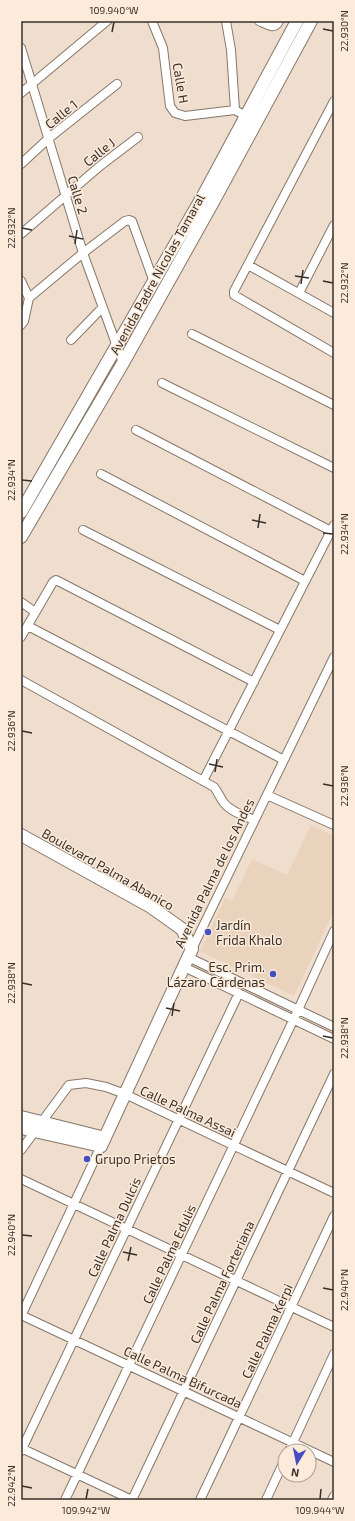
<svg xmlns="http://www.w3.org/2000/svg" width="355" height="1521" viewBox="0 0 355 1521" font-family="'Exo 2',sans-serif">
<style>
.built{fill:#ead3bd}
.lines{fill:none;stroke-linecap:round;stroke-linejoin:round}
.street-casing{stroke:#877769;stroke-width:10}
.secondary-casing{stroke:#877769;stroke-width:14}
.street{stroke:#fff;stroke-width:8}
.secondary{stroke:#fff;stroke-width:12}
.ticks{fill:none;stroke:#37302a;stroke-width:1.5}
.poi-dot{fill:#474dc2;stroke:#fceada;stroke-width:1.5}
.labels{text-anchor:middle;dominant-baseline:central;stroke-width:3;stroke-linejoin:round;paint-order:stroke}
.street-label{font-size:13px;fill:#37302a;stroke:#fceada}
.poi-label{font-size:13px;fill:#37302a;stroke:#fceada;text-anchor:start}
.neatline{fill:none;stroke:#37302a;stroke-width:1.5}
.ticks-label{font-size:10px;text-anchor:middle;fill:#37302a}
</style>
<rect width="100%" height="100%" fill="#efddcd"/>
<path class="built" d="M311,825L334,836V911L294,996L200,951L225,898L232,901L252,859L287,875Z"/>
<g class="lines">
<g class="street-casing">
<path id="street" d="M152,21L163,48L170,106L175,113L185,116L235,110
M226,21L231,50L235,110L246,116
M259,21C266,24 275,31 279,21
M21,48L83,253L123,363
M21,93L107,21
M334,101L234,291V295L334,353
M21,164L49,138L117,84
M21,234L100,166L138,137
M248,265L334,313
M21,281L29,298
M299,293L334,225
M21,325L24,321L29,298L83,253L125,221L129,220L132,221L154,282
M192,334L334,405
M71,340L102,308
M162,383L334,468
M136,430L331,531
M101,474L305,581
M83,530L280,630
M21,602L35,612
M28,626L284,760
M21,637L53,582L56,580L254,682
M21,680L214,787C218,792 220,798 224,803C231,812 245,816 254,820
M203,781L334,525
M267,795L334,825
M192,949L334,657
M188,957L334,1027
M184,967L334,1039
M21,1150L69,1085L86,1083L106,1087L125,1094L334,1193
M21,1179L334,1327
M21,1315L334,1462
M21,1316L101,1146
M21,1448L132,1500
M21,1451L239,993
M289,1451L334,1354
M65,1500L298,1010L334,931
M132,1500L334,1074
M200,1500L334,1216
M266,1500L285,1459
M332,1500L334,1496"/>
</g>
<g class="secondary-casing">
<path id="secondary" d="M21,512L203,196L297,21
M21,537L123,363L213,202L311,21
M21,835L151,907L182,929L192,949L101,1146L21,1128
M21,1117L105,1138"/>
</g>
<use href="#street" class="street"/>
<use href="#secondary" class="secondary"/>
</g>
<path class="ticks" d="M323,29L333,31M112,32L114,22M22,228L32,230M69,236L83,239M75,244L77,230M295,276L309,278M323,281L333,283M301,284L303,270M22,480L32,481M252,520L266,523M258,528L260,514M323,533L333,534M22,731L32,733M209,764L223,767M215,772L217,759M323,784L333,786M22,983L32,985M166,1008L180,1011M172,1016L174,1003M323,1036L333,1038M22,1235L32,1236M123,1252L137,1255M128,1261L131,1247M323,1288L333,1290M22,1486L32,1488M86,1499L88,1489M320,1499L321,1489"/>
<g class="poi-dot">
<circle cx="208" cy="932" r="4"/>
<circle cx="273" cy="974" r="4"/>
<circle cx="87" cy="1159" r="4"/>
</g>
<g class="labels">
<g class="street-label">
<text transform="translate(181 83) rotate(80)">Calle H</text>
<text transform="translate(61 114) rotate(-39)">Calle 1</text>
<text transform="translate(99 152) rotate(-39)">Calle J</text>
<text transform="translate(78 195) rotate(73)">Calle 2</text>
<text transform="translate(157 274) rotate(-61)">Avenida Padre Nicolas Tamaral</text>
<text transform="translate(108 869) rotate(30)">Boulevard Palma Abanico</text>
<text transform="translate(214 873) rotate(-64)">Avenida Palma de los Andes</text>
<text transform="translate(188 1111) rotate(25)">Calle Palma Assai</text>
<text transform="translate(114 1227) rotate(-65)">Calle Palma Dulcis</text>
<text transform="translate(169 1254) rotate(-65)">Calle Palma Edulis</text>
<text transform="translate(222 1282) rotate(-65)">Calle Palma Forteriana</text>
<text transform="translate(267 1331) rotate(-65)">Calle Palma Kerpi</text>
<text transform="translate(183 1377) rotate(25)">Calle Palma Bifurcada</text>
</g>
<g class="poi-label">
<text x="216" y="925">Jardín<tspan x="216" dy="15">Frida Khalo</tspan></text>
<text x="265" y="967" text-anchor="end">Esc. Prim.<tspan x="265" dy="15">Lázaro Cárdenas</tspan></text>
<text x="95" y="1159">Grupo Prietos</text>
</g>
</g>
<rect width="355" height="1521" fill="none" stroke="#fceada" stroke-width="44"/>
<g transform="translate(297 1463) rotate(190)"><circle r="19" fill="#fceada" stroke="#ada094"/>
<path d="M0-3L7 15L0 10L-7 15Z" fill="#474dc2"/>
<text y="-6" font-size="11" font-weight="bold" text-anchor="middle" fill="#37302a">N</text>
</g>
<rect x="22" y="22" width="311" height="1477" class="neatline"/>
<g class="ticks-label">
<text x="114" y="14">109.940°W</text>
<text transform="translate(344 31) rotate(-90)" y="4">22.930°N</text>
<text transform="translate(11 228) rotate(-90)" y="4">22.932°N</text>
<text transform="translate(344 283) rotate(-90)" y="4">22.932°N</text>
<text transform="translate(11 480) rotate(-90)" y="4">22.934°N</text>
<text transform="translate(344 534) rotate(-90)" y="4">22.934°N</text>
<text transform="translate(11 731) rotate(-90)" y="4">22.936°N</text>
<text transform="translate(344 786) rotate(-90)" y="4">22.936°N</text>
<text transform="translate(11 983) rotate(-90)" y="4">22.938°N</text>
<text transform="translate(344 1038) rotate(-90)" y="4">22.938°N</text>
<text transform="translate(11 1235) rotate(-90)" y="4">22.940°N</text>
<text transform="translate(344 1290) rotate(-90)" y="4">22.940°N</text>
<text transform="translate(11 1486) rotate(-90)" y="4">22.942°N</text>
<text x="86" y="1514">109.942°W</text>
<text x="320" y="1514">109.944°W</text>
</g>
</svg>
